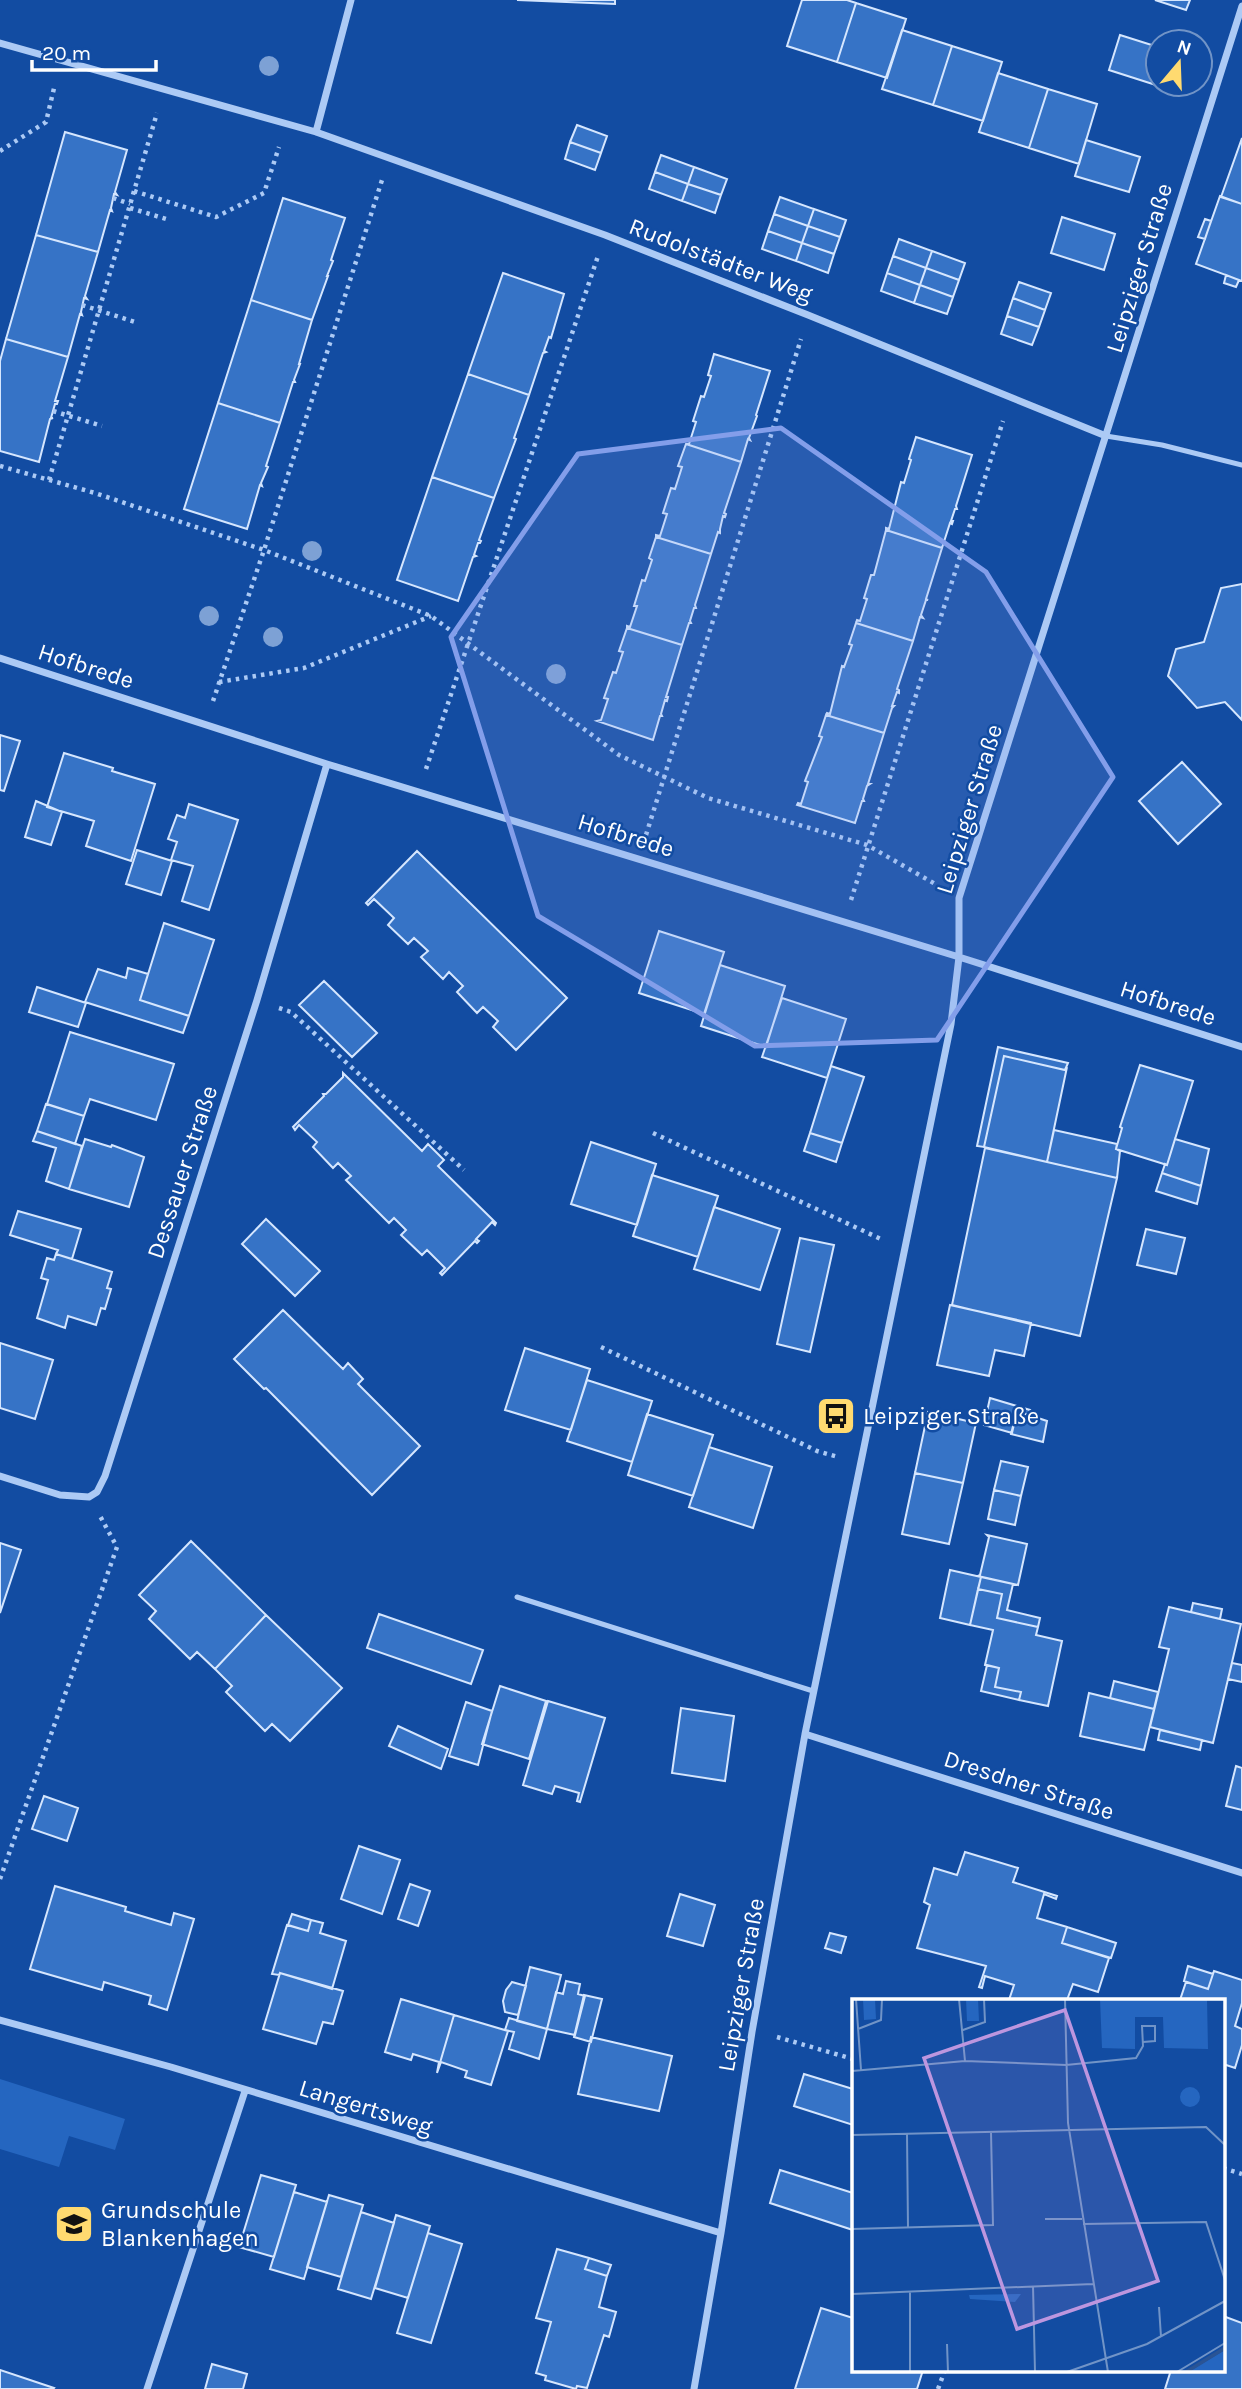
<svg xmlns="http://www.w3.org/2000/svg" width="1242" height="2389" viewBox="0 0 1242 2389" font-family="Karla,sans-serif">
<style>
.green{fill:#2566c0}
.building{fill:#3673c6;stroke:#d5e6fe;stroke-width:2}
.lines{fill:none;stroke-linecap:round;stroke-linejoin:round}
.path{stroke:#accaf5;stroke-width:4.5;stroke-dasharray:3.5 5;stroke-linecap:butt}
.lane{stroke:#accaf5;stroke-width:5}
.street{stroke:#accaf5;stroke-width:7}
.tree{fill:#7da1d5}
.marked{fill:#839eea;fill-opacity:0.2;stroke:#839eea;stroke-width:5;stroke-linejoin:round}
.labels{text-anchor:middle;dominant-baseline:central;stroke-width:5;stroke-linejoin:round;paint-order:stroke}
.street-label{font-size:24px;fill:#fff;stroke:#124ca2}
.poi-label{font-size:24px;fill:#fff;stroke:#124ca2;text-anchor:start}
.inset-river{fill:none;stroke:#2a5494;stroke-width:3.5}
.inset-road{fill:none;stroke:#7194c7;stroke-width:2}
.view{fill:#bd96df;fill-opacity:0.15;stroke:#bd96df;stroke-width:3.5}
.inset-edge{fill:none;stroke:#fff;stroke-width:3.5}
</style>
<rect width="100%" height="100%" fill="#124ca2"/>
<path class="green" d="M0,2079L125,2119L115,2150L69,2136L59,2167L0,2149Z"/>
<path class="building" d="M517,0H615V4Z
M802,0H847L856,3L837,62L787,46Z
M1155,0H1190L1186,10Z
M856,3L906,19L887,78L837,62Z
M902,30L952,46L933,105L882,89Z
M1120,35L1158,47V84H1163L1162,87L1109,70Z
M952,46L1002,62L983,121L933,105Z
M998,73L1048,89L1029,148L979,132Z
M1048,89L1097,104L1079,164L1029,148Z
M577,125L607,136L601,153L570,142Z
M65,132L127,150L115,192L117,195L114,194L111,208L112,211L110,210L98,252L36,235Z
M1242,138V204L1221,197Z
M1086,140L1140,157L1129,192L1075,176Z
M570,142L601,153L595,170L565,159Z
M661,155L694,167L688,184L655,172Z
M694,167L727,179L721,195L688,184Z
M655,172L688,184L682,201L649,189Z
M688,184L721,195L715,213L682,201Z
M1220,196L1242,204V281L1196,264Z
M780,197L814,209L808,226L774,214Z
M283,198L345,218L331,260L333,261L327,276H328L312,320L251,300Z
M814,209L846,220L840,237L808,226Z
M774,214L808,226L802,243L768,231Z
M1062,217L1115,234L1104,270L1051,253Z
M1205,219L1211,221L1205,239L1198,237Z
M808,226L840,237L834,254L802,243Z
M768,231L802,243L796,261L762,249Z
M36,235L98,252L85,296L87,299L84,298L81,312L82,315L80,314L68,357L6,339Z
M899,239L932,251L926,268L893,256Z
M802,243L834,254L828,273L796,261Z
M932,251L965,263L959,280L926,268Z
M893,256L926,268L920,285L887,273Z
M926,268L959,280L953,297L920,285Z
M503,273L564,294L551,338L549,337L544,351L546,352L543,353L529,395L468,374Z
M887,273L920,285L914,303L881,291Z
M1226,275L1239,280L1236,287L1224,283Z
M1019,282L1051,293L1045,310L1013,298Z
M920,285L953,297L947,314L914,303Z
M1013,298L1045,310L1039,327L1007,316Z
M251,300L312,320L299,364H300L294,380L295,382H293L280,423L218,403Z
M1007,316L1039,327L1032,345L1001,334Z
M6,339L68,357L55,401H58L57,404H55L51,418H53L50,419L39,462L0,451V361Z
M714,354L770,371L756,415L757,416L749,438L750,440L748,439L741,462L686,444H689L696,422L693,421L701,396L704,397L711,376L708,375Z
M468,374L529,395L514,438L516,439L494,498L432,477Z
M218,403L280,423L266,466L268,467L261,483L262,486L260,485L247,529L184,509Z
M916,437L972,455L956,506L957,509H955L951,521H953L952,524L950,523L942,548L886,530V528L889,529L901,482L904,483L911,460L909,459Z
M686,444L741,462L724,513L726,514L725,517L723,516L720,529V533L718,532L711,554L656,537V535L660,536L667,514L663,513L671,488L675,489L682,467L678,466Z
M432,477L494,498L479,540L481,541L480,543H478L474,555L476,556L473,557L458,601L397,580Z
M886,530L942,548L926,599L928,600H926L921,615L923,618L920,617L913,641L856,623L857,620L860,621L867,599L864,598L871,575H874Z
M656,537L711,554L695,605L696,608H694L690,621L691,623H689L682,645L627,628V626L630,627L637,606H634L642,580L645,581L652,560L649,558Z
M1242,584V720L1225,702L1197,708L1168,676L1176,649L1204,642L1221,588Z
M856,623L913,641L897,689L899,690V693L897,692L892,706H894L892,708L884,733L826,715L827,713L830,714L842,666L844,667L852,645L849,644Z
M627,628L682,645L666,697H668L667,701L665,700L661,714L662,716H660L653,740L597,721L601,720L608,699L604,698L613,672L616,673L623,652L619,651Z
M826,715L884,733L868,784H870L867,786L863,799L864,801H862L855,823L797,805L798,803L801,804L808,782L805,781L822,737L819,736Z
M0,735L20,741L4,791L0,790Z
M64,753L113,768L112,771L155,784L131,861L86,846L94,821L47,807Z
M1182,762L1221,804L1178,844L1139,801Z
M36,801L62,812L51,845L25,837Z
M189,804L238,820L209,910L182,901L193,866L171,860L177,842L168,839L177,815L185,818Z
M137,850L172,861L161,895L126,884Z
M417,851L567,998L516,1050L493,1027L498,1021L483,1007L477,1013L457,992L463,986L449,972L443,979L421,957L428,951L414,938L408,944L388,925L394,918L374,899L368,905L366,903Z
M164,923L214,940L189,1016L140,1000Z
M659,931L724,952L704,1014L639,993Z
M720,965L785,986L766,1047L701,1026Z
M128,968L148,974L140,1000L189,1016L183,1033L85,1002L98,969L126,978Z
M324,981L377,1033L352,1057L299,1005Z
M37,987L86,1003L78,1027L29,1012Z
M782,998L846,1019L827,1078L762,1057Z
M70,1032L174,1064L156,1120L90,1099L84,1116L47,1104Z
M998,1047L1068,1063L1065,1070L1004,1056L984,1147L977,1146Z
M1004,1056L1065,1070L1067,1067L1047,1162L984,1147Z
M1140,1065L1193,1081L1167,1165L1116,1149L1122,1128L1120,1127Z
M831,1066L864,1077L842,1143L810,1133Z
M343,1073L422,1151L428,1144L444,1160L438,1166L496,1223L495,1225L492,1222L476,1239L479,1241L477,1243L475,1241L442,1275L440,1273L445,1268L427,1250L422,1255L401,1235L406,1230L394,1218L389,1223L346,1180L351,1176L338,1163L333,1168L313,1147L317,1142L299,1125L295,1130L293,1127L324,1096L323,1094H326L343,1077Z
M46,1104L84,1116L75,1144L37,1131Z
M1054,1130L1117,1144L1116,1149L1120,1151L1117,1178L1047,1162Z
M37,1131L82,1146L69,1189L46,1181L56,1148L33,1141Z
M810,1133L842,1143L836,1162L804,1151Z
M85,1139L111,1147L112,1145L144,1157L129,1207L69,1189Z
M1175,1139L1209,1149L1201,1186L1162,1173L1165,1164L1167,1165Z
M591,1142L656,1164L637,1225L571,1204Z
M985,1148L1117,1178L1080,1336L952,1305Z
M1162,1173L1201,1186L1197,1204L1156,1191Z
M652,1175L718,1196L698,1257L633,1236Z
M714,1207L780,1229L760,1290L694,1269Z
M18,1211L81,1229L72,1259L56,1254L58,1250L10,1235Z
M266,1219L320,1271L295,1296L242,1244Z
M1146,1229L1185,1238L1176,1274L1137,1265Z
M800,1238L834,1245L810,1352L777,1344Z
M56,1254L112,1272L107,1288L111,1289L105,1309L101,1308L96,1325L68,1316L65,1328L37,1318L48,1280L41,1278L47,1258L54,1260Z
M950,1305L1031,1323L1024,1356L995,1350L989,1376L937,1365Z
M283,1310L343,1369L348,1363L363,1379L358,1384L420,1446L372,1495L266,1388L264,1389L234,1359Z
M0,1343L53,1360L35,1419L0,1408Z
M525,1348L590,1369L571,1430L505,1410Z
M587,1380L652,1401L632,1462L567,1441Z
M990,1398L1030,1410L1028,1415L1017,1411L1012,1433L984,1425Z
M1017,1411L1047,1421L1043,1442L1011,1434Z
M928,1412L976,1423L963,1483L915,1473Z
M647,1414L713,1435L693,1496L628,1475Z
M709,1447L772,1467L753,1528L689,1507Z
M1001,1461L1028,1467L1021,1496L994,1490Z
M915,1473L963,1483L949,1544L902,1534Z
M994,1490L1021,1496L1015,1525L988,1519Z
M987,1535L1027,1544L1018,1585L978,1576L980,1575L989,1537Z
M191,1541L266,1615L215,1669L197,1652L190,1659L149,1619L156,1611L139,1595Z
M0,1543L21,1550L0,1613Z
M950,1570L981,1577L970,1625L940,1618Z
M981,1577L1013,1584L1007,1610L1040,1618L1038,1627L997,1618L1002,1594L978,1589Z
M978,1589L1002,1594L997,1618L1038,1627L1036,1635L1062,1641L1048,1706L1019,1700L1021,1692L995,1687L999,1668L985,1665L993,1630L970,1625Z
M1193,1603L1222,1609L1220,1619L1191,1612Z
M1169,1607L1241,1624L1213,1743L1150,1727L1169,1649L1159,1647Z
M379,1614L483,1650L471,1684L367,1648Z
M266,1615L342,1688L290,1741L272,1724L265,1731L226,1692L232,1686L215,1669Z
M1232,1663L1242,1665V1682L1228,1679Z
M987,1665L999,1668L995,1687L1021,1692L1019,1700L981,1691Z
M1114,1681L1158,1692L1154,1709L1110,1698Z
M500,1686L546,1701L529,1759L482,1744Z
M1089,1693L1154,1709L1144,1750L1080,1736Z
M548,1701L605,1718L580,1802L577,1801L579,1793L555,1786L552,1794L523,1785Z
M466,1702L492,1711L478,1765L449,1756Z
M681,1708L734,1716L725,1781L672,1773Z
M398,1726L448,1749L441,1769L389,1746Z
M1160,1730L1202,1740L1200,1750L1158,1740Z
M1236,1766L1242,1768V1810L1226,1806Z
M44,1796L78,1808L67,1841L32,1829Z
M359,1846L400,1860L382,1914L341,1899Z
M965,1852L1018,1868L1013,1882L1057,1896L1056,1899L1044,1894L1037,1918L1067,1927L1062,1943L1109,1958L1098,1992L1073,1984L1067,2000H1009L1014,1985L985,1976L982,1988L979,1987L986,1966L917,1948L930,1905L924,1902L934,1868L957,1875Z
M410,1884L430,1891L418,1926L398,1919Z
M55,1886L126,1907L125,1911L171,1925L174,1913L194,1919L167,2010L149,2004L151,1996L104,1982L102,1990L30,1969Z
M680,1894L715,1905L703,1946L667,1936Z
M292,1914L311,1920L308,1931L288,1925Z
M311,1920L323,1923L320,1933L346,1941L332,1989L280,1973L279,1975L272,1974L287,1925L308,1931Z
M1067,1927L1116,1943L1111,1958L1062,1943Z
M830,1933L846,1937L841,1953L825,1948Z
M1188,1966L1213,1974L1208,1989L1184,1981Z
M530,1967L561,1975L547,2029L517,2021Z
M1214,1971L1242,1980V2003L1235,2026L1242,2029V2045L1235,2068L1223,2064V2000H1180L1186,1982L1208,1989Z
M280,1973L343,1991L333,2024L323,2022L316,2044L263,2029Z
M566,1981L580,1984L578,1994L585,1996L575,2035L547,2029L556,1992L563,1994Z
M512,1982L526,1986L518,2015L505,2012L503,2001L506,1990Z
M584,1995L602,1999L591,2042L574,2037Z
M401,1999L454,2015L437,2073L439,2062L413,2054L411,2060L385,2052Z
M454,2015L508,2031L491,2085L465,2077L467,2071L441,2062L437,2073Z
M509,2018L547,2029L539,2059L509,2049L514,2032L505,2030Z
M591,2037L672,2056L659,2111L578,2094Z
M804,2074L853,2089V2125L794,2106Z
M780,2170L853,2193V2230L770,2203Z
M261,2175L296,2185L274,2257L239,2247Z
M294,2192L327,2202L304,2279L270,2269Z
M329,2195L363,2205L341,2277L307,2267Z
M361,2212L394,2223L371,2299L338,2289Z
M396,2215L430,2226L408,2298L375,2288Z
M428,2233L462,2244L431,2343L397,2333Z
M557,2249L589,2258L585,2269L607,2276L599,2307L616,2312L609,2337L604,2335L587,2388L577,2386L576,2389L545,2380L546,2376L536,2373L551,2322L536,2318Z
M589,2258L611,2265L607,2276L585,2269Z
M821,2308L853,2318V2370H923L917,2389H795Z
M1223,2316L1242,2323V2389H1165L1171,2370H1223Z
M212,2364L247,2374L243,2389H205Z
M0,2370L54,2388L53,2389H0Z"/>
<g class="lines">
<path class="path" d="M0,151L46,122L55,84
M134,191L216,217L264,193L279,147
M113,198L130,204
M130,208L166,219
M82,305L135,322
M53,411L102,426
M0,466L95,493L264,550L431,616L619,755L708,798L867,845L937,885
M49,480L157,113
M219,682L304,668L431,616
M213,701L264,550L382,180
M426,769L598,256
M646,835L801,339
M851,900L1003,421
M279,1008L291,1012L464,1170
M653,1133L883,1240
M601,1347L817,1451L838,1457
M0,1879L117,1547L100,1516
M777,2037L853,2059
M1223,2168L1242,2174
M938,2389L945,2370"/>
<path class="lane" d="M1106,436L1162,445L1242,465
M517,1597L813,1691"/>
<path class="street" d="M0,43L316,132L605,235L808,315L1106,436
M316,132L351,0
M0,658L327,764L959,957L1242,1047
M0,1476L60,1495L89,1497L97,1492L105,1476L257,1000L327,764
M805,1734L1242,1873
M0,2020L171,2067L721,2233
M147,2389L245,2091
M694,2389L721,2233L752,2032L805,1734L951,1024L959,957V898L1242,6"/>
</g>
<g class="tree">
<circle cx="269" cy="66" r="10"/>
<circle cx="312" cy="551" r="10"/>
<circle cx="209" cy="616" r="10"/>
<circle cx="273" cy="637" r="10"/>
<circle cx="556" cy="674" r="10"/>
</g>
<path class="marked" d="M781,428L986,572L1113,777L937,1040L755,1046L538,916L451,637L578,454Z"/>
<defs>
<g id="bus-square" transform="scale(2.0125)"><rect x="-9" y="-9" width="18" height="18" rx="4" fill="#ffda70" stroke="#124ca2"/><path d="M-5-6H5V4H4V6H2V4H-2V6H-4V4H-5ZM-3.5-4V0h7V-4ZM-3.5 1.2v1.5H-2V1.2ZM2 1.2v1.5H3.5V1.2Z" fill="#111"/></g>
<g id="school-square" transform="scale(2.0125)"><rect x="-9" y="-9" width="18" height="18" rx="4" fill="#ffda70" stroke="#124ca2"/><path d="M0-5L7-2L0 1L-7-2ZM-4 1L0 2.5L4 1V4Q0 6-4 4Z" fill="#111"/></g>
</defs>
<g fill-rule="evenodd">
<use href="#bus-square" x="836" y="1416"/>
<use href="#school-square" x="74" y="2224"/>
</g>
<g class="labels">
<g class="street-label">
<text transform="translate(721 260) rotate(21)">Rudolstädter Weg</text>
<text transform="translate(1139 268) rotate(-73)">Leipziger Straße</text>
<text transform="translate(86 666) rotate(18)">Hofbrede</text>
<text transform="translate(969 809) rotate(-73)">Leipziger Straße</text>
<text transform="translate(626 835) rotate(17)">Hofbrede</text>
<text transform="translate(1168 1003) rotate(18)">Hofbrede</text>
<text transform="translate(182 1172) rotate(-72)">Dessauer Straße</text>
<text transform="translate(1029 1785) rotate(18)">Dresdner Straße</text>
<text transform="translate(741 1985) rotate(-80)">Leipziger Straße</text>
<text transform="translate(366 2107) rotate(17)">Langertsweg</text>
</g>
<g class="poi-label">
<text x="863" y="1416">Leipziger Straße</text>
<text x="101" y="2210">Grundschule<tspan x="101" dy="28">Blankenhagen</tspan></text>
</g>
</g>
<g transform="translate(852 1999)">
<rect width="373" height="373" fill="#124ca2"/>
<path d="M11,0H23L24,20L12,21ZM114,0H126L127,22H115ZM248,0H355L356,50L312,49L311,18H283V50L250,49ZM328 98a10 10 0 1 1 20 0a10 10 0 1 1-20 0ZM169,295L163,303L118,300L117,296ZM373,351V373H336Z" fill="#2566c0"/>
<path class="inset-river" d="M334,373L373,349"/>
<path class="inset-road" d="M4,0L9,71M107,0L113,62M213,0L216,124L256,373M6,30L29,21L30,0M111,31L133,23L132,0M0,72L113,62L214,66L284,59L291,47L290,27H303V42L291,43M55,135L56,229M0,136L354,128L373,146M193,220H230M231,225L354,223L373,281M0,230L141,226L139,133M181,287L183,373M58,293V373M0,295L241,285M307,308L309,338M95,345L96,373M215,373L295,345L373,302M325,373L373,344"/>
<path class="view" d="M213,11L306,282L165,330L72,59Z"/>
<rect width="373" height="373" class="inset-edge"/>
</g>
<g transform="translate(1179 63) rotate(19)"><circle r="33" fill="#124ca2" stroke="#7194c7" stroke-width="2"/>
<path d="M0-5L12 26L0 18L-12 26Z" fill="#ffda70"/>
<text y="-10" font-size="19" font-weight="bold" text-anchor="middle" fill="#ffffff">N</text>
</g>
<path d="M32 60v10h124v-10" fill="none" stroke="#ffffff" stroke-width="3.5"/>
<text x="42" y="60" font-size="21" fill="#ffffff" stroke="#124ca2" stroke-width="5" paint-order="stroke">20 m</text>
</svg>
